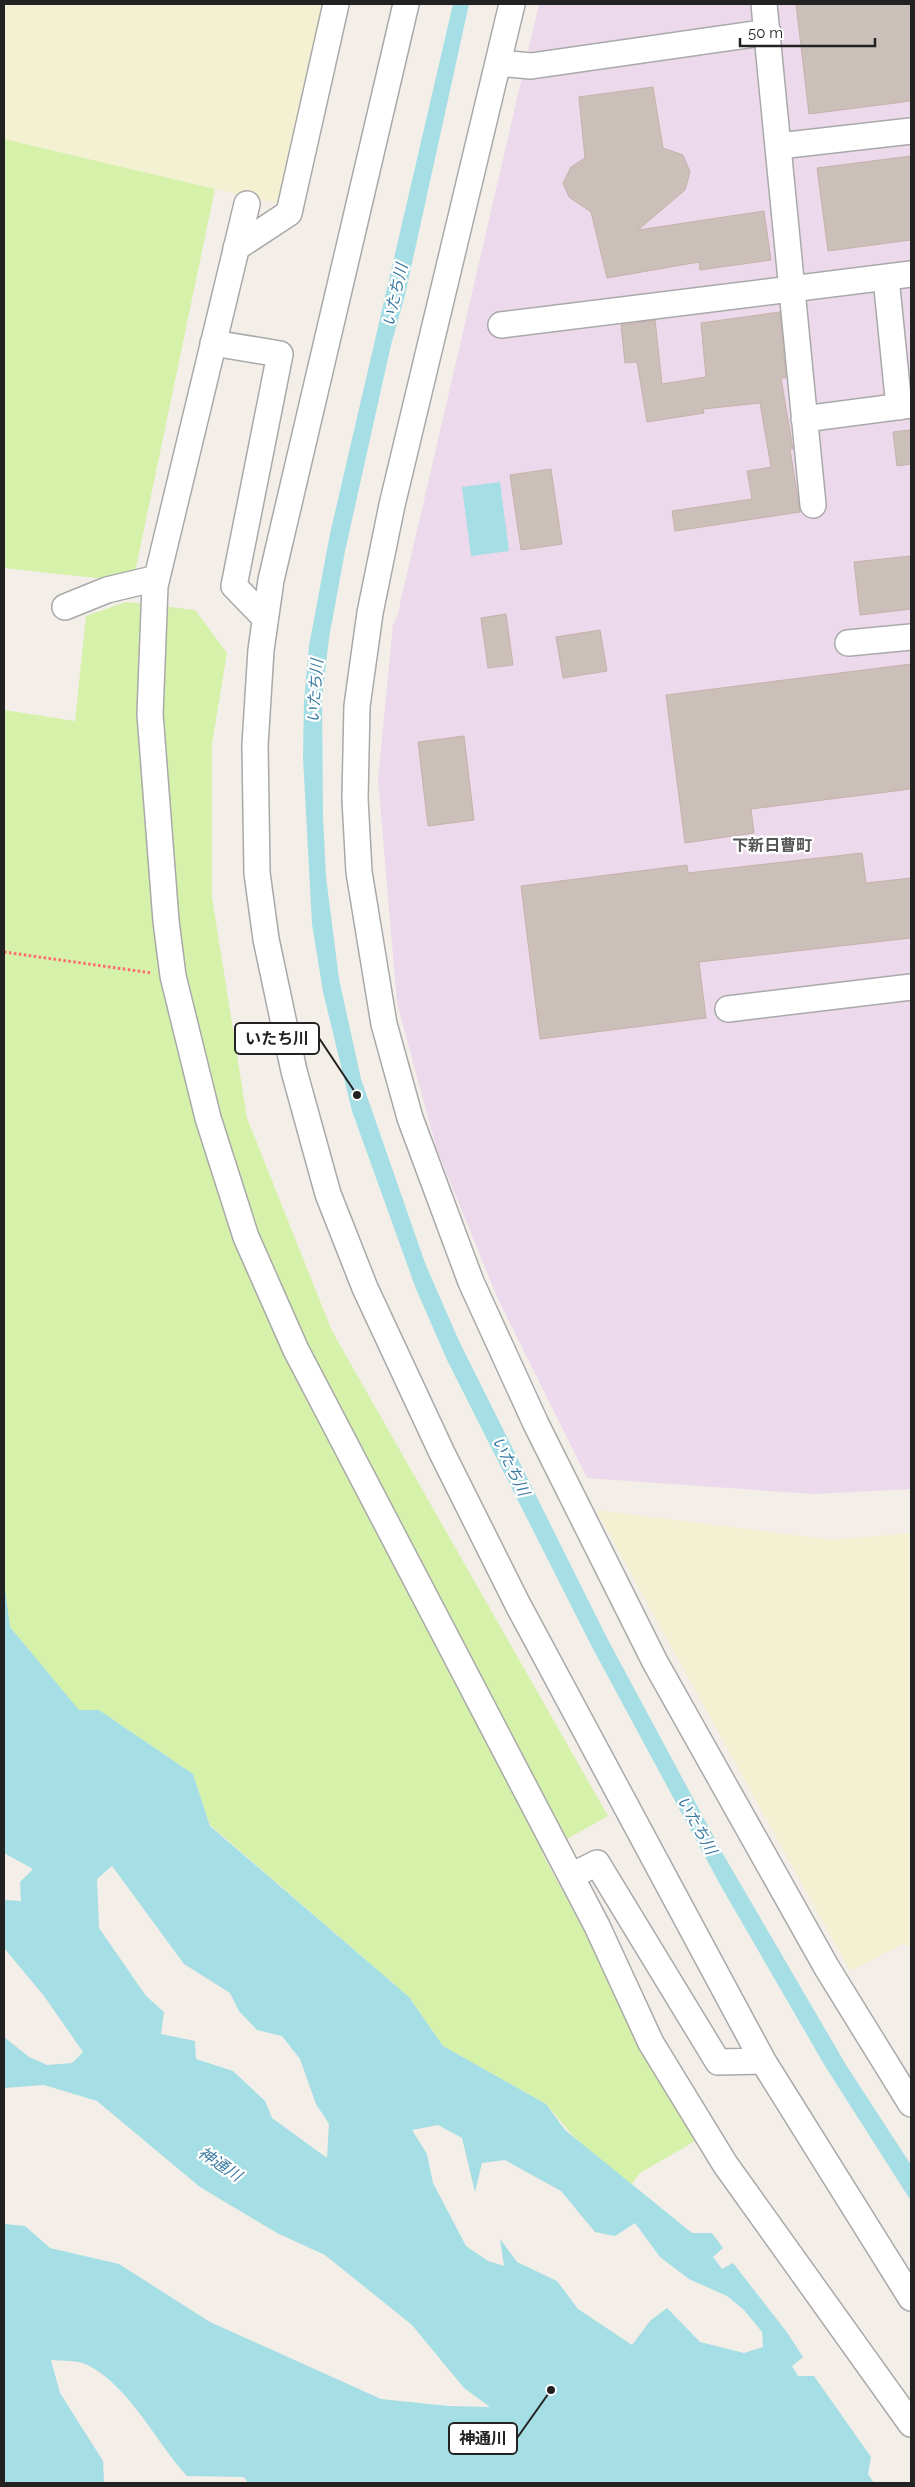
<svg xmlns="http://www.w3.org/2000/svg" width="915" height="2487" viewBox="0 0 915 2487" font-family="Raleway,'Noto Sans JP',sans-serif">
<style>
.industrial{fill:#ecd9eb}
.farmland{fill:#f3f1d2}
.grass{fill:#d6f1aa}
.water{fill:#a5dee4;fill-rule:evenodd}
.building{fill:#cbbfba;stroke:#c6b2a9}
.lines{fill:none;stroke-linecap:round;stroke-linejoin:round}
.minor-casing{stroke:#a9a9a9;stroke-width:28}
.path{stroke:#ff6d70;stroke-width:3;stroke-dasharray:2.5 2.5;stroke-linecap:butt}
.minor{stroke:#fff;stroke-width:25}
.labels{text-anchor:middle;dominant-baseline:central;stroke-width:4.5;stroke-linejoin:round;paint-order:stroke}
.water-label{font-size:16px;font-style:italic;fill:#3c7ca3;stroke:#fff}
.neighbourhood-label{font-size:16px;font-weight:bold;fill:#555;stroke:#fff}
.leader{fill:none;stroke:#222;stroke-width:2}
.callout-dot{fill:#222;stroke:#fff;stroke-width:2}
.callout{fill:#fff;stroke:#222;stroke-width:2}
.callout-label{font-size:16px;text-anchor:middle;font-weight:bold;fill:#222}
</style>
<rect width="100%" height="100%" fill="#f3eee8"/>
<path class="industrial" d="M539,4H911V1489L813,1494L587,1478L498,1299L437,1150L397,1003L378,779L393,625L397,617Z"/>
<path class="farmland" d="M4,4H334L288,206L4,139Z
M596,1510L832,1540L911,1533V1946L903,1944L850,1971Z"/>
<path class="grass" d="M4,139L215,189L133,582L4,568Z
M126,602L195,610L227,653L212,744V897L247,1118L332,1331L608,1816L542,1853L697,2140L640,2173L631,2185L575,2138L546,2104L443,2046L409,1997L210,1825L193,1774L99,1710L79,1711L10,1627L4,1581V710L75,721L86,616Z"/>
<path class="water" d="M453,4H469L405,295L391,345L345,551L329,638L322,699L323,818L326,877L339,979L361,1079L425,1263L459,1341L607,1638L723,1854L846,2065L911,2165V2201L825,2066L722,1888L592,1647L448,1362L416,1289L352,1111L323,992L312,924L303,757L304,702L309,646L330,534Z
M500,482L509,551L471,556L462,487Z
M4,1581L10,1627L79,1710H99L193,1774L210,1826L409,1997L443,2046L546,2104L565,2130L692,2233H712L723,2248L713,2257L722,2269L733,2263L786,2331L803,2357L792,2366L798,2376H814L871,2457L868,2474L874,2483H248L244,2477L187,2476C155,2441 131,2388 88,2365C79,2360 61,2361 51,2360L60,2393L103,2461L104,2483H4V2224L25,2226L50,2248L119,2264L210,2322L381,2399L448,2406L490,2407L464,2388L412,2325L325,2255L277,2233L200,2187L97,2101L44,2085L4,2088V2037L29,2057L47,2065L72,2063L83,2052L44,1996L4,1948V1900L21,1901L20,1882L33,1869L4,1853ZM112,1866L184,1964L230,1993L239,2011L257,2030L282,2036L300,2059L316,2104L329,2124L327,2158L272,2118L265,2101L233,2071L196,2059L195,2041L161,2034L164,2012L146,1996L99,1928L97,1879ZM438,2125L462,2138L475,2192L482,2163L505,2160L561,2191L595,2232L615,2236L635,2223L660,2257L689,2279L727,2296L744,2310L762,2332L763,2347L744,2353L700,2342L667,2308L650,2321L632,2345L578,2309L557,2281L517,2262L500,2239L504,2266L488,2261L466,2246L433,2183L427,2154L412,2130Z"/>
<path class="building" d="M796,4H911V101L809,114Z
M653,87L663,148L683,155L690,172L685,190L638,230L764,211L771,260L700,270L699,262L607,278L591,212L569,197L563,183L571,167L585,158L579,97Z
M911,156V240L828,251L817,168Z
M780,312L786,378H781L793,449H790L800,512L675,531L672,511L752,499L747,471L771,467L760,403L703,409L704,413L647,422L637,362L625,363L621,325L655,320L662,384L706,377L701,323Z
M910,430L911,464L897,466L893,432Z
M551,469L562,544L521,550L510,475Z
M911,556V609L860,615L854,562Z
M506,614L513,665L488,668L481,618Z
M600,630L607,671L563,678L556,637Z
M911,664V789L751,809L754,833L685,843L666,695Z
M464,736L474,820L428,826L418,742Z
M862,853L866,883L911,878V938L699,962L706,1018L540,1039L521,886L687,865L688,873Z"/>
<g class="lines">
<g class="minor-casing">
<path id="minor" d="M406,4L271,580L261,650L255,745L257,873L266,939L294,1071L328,1194L365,1288L442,1453L518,1605L763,2061L911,2298
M512,4L392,505L370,613L357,706L355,799L359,872L384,1024L410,1118L471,1282L536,1424L655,1662L827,1968L911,2104
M764,4L813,505
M498,63L531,66L768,32
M779,146L911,131
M247,204L155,586L150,714L166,921L173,976L208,1118L246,1237L296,1350L597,1926L651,2043L725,2164L911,2424
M236,248L289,213L336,4
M886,278L899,407
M501,325L911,274
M213,343L280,354L234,586L265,618
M804,419L911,405
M65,607L107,590L157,578
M848,643L911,637
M728,1009L911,987
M571,1876L597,1863L718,2062L763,2061"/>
</g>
<path class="path" d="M4,952L152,973"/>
<use href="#minor" class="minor"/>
</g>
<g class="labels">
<g class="water-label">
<text transform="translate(395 295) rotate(-77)">いたち川</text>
<text transform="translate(315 691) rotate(-86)">いたち川</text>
<text transform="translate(511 1466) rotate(64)">いたち川</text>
<text transform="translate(697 1825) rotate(61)">いたち川</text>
<text transform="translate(220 2164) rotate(34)">神通川</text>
</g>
<g class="neighbourhood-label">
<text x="772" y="845">下新日曹町</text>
</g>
</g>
<path class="leader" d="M357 1095L319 1038M551 2390L517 2438"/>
<g class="callout-dot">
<circle cx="357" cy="1095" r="5"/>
<circle cx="551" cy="2390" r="5"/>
</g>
<g class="callout">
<rect x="235" y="1023" width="84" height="31" rx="5"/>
<rect x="449" y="2423" width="68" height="31" rx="5"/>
</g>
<g class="callout-label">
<text x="277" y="1044">いたち川</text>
<text x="483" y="2444">神通川</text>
</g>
<rect width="915" height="2487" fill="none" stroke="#222222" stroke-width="10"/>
<path d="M740 38v8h135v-8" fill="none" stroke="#222222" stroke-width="2.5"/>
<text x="748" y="38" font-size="15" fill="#222222" stroke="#ffffff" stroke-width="4" paint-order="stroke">50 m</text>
</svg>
